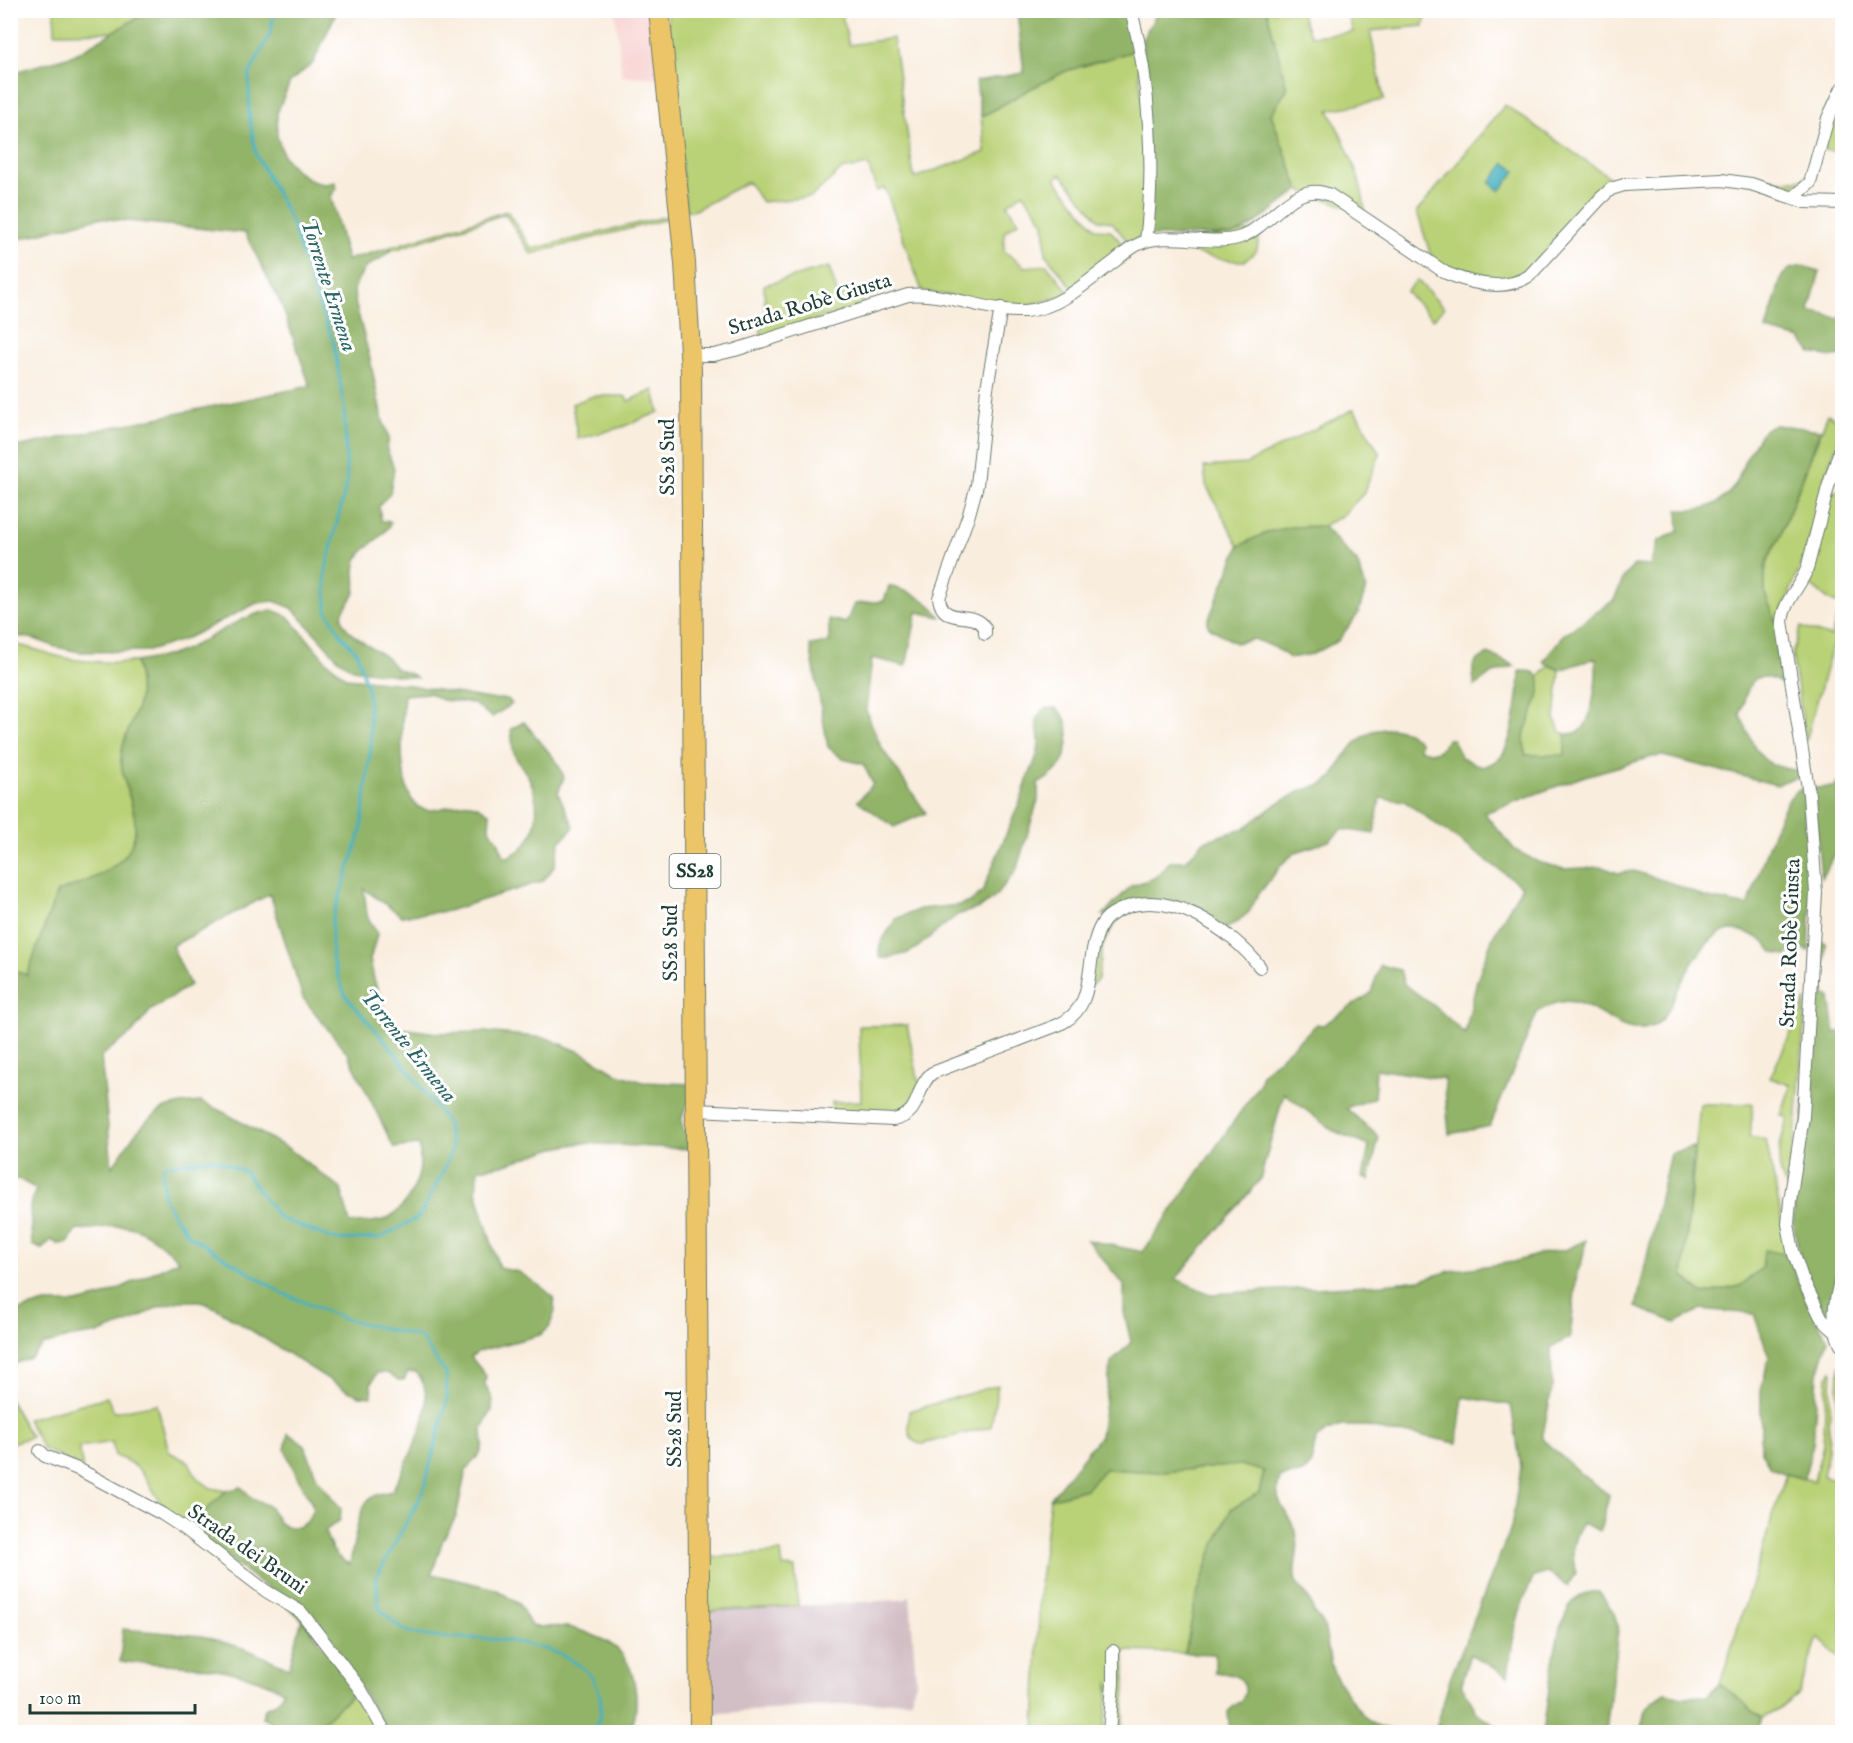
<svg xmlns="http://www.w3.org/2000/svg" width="1853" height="1743" viewBox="0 0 1853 1743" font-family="'IM FELL English',serif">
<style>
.built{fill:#f7d0cf}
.industrial{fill:#d2bec5}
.green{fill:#b9d277;stroke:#6c8856;stroke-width:1.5}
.forest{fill:#92b468;stroke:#58784e;stroke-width:1.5;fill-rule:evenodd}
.water{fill:#42b0bf;stroke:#30767a;stroke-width:1.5}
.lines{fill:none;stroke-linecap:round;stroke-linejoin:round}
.stream{stroke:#42b0bf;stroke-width:3}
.minor-casing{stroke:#6b7b70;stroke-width:14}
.tertiary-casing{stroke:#6b7b70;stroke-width:17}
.primary-casing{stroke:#6b7b70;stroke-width:22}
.minor{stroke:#fff;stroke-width:12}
.tertiary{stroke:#fff;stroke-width:15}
.primary{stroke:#edc569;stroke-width:20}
.labels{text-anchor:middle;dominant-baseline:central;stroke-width:6;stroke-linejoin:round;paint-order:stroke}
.shield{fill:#fff;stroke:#627771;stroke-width:1.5}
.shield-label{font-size:20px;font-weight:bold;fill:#1f3d34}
.street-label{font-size:21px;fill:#1f3d34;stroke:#fff}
.water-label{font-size:22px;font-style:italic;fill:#2b6565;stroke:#fff}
</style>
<rect width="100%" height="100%" fill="#fff"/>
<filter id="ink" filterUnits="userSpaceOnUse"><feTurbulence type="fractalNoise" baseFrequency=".0167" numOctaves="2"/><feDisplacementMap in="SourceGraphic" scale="12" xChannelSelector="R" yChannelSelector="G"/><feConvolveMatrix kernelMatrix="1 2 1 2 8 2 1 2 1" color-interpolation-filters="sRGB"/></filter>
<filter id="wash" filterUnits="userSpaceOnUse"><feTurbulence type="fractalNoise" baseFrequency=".008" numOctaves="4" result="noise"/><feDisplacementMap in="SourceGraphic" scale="24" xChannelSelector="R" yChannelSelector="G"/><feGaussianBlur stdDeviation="1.35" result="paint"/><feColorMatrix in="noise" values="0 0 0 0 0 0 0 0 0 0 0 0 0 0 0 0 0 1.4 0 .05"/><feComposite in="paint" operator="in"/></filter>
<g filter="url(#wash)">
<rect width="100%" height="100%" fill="#f9edde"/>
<path class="built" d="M615,11H652L658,78L622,76Z"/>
<path class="industrial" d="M910,1595L916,1683L912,1693V1700L707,1714L706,1611L898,1600L906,1599Z"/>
<path class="green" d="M54,11H149L113,32L55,33Z
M667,11H841L849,45L893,38L914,178L985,152L981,117L1030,89L1066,71L1137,50L1145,133L1144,238L1130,245L1112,222L1099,220L1061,174L1055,179L1096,229L1110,230L1126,248L1073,289L1046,255L1044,222L1023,193L1007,205L1019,222L1004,232V251L1025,267L1047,265L1069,292L1060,297L1018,308L922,291L885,188L877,191L868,165L841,170L811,197L762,202L748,182L693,211L686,210Z
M1267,11H1300L1311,36L1353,32L1347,11H1426L1424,26L1370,31L1384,100L1329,110C1344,143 1363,177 1365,213L1299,190L1271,114L1287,89Z
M1505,105L1609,177L1534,265C1529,269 1524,274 1518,276C1490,288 1456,274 1432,259L1417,212Z
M1829,122L1842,125V152L1823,150Z
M1811,172L1802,183L1783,189L1723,176L1747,175L1785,181L1802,179Z
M507,211L532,249L672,215V218L531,254L505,214L390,251L391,247Z
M1260,230L1257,250L1245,261C1228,262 1186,253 1172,243Z
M829,267L838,295L859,289L864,305L760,337L765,312L764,285Z
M1417,280L1444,308L1433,319L1406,292Z
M654,390L659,412L622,427L578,439L572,404L593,396H625L628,401Z
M1354,409L1380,454L1363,494L1342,516L1323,526L1291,527L1267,532L1239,546L1206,485L1204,467L1246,464Z
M1828,414L1842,423V430L1827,472L1805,556L1777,624C1759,591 1760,570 1779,539Z
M1832,490L1842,493V611L1806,741L1792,654L1801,627L1831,637L1841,605L1827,599L1807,582Z
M11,644C29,646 43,653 61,657C86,663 111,663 136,662C138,674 141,686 139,699C137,717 121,744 121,761C122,781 132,800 135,820C142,864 89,881 57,892L27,976L11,970Z
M1550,665L1560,670L1555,719L1560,731L1566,734L1565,756L1525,755C1525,748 1523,738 1525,732C1530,714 1543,696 1539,677Z
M1126,910L1114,925L1103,945L1098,979L1090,986L1104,928Z
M1806,1000L1796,1127L1787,1188C1773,1166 1780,1141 1788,1118L1781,1115L1791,1085L1770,1078Z
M907,1025L919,1083L911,1105L894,1116L832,1113V1102L861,1101L859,1026Z
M1700,1104H1753L1750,1137L1766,1140L1789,1255L1762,1268L1740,1286L1703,1294L1683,1275Z
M1842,1364V1461L1835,1460L1839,1368Z
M1832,1371L1828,1450L1823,1476L1842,1481V1660L1818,1638L1798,1694L1778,1710L1762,1718L1720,1684L1786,1474L1814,1481L1823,1445L1827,1377Z
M998,1385L991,1427L922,1444C905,1442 909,1424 909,1411Z
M107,1397L114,1412L157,1404L169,1452L189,1462L197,1478L211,1488L226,1491L188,1527C182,1523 174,1518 169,1513C147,1489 151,1468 115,1456L112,1442L79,1447L83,1468L43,1449L27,1419Z
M10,1401L31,1437L11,1443H10Z
M1240,1465L1264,1471L1259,1493L1231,1509L1211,1554L1196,1598L1185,1653L1125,1651V1698L1121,1732H1114L1109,1681L1104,1732H1035L1040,1581L1050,1499L1086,1489L1104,1469L1162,1472Z
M781,1552L783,1567L795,1568L798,1606L706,1611V1558Z
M357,1690L381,1732H312Z"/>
<path class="forest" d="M149,11H337L313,63L290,82L277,113V136L284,157L298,172L314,182L325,184L335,182L337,188L331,196L347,260L391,247L390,251L380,259L366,267L358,279L354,290L355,302L370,359L382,418L389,438L387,450L394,468L390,493L379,506L381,521L391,522C385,538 364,544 357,560C353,570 357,581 355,592C353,601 343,606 342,616C341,633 375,648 387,658C391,661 393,665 396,668C403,673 411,672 417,678L353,669L338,659L292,608L274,601L257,603L183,640L148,651L80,652L56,647L35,639L11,635V448L310,386L282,306L245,233L98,218L11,241V73L74,55Z
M1017,11H1127L1137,50L1066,71L1030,89L981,117L976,81L1024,73Z
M1158,11H1267L1287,89L1271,114L1299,190L1252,226L1233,235L1150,236L1142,40Z
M1802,266L1820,271L1809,311L1842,319V356L1832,357L1811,353L1801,339L1766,330L1782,276L1790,269Z
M1775,425L1820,430L1779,539L1768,557L1765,569V594L1777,624L1787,687C1751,663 1749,685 1740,715C1759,754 1755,765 1801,771L1802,777L1785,781L1777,785L1663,756L1652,757L1585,776L1484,813L1515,850L1538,862L1564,869L1602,867L1618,873L1634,871L1674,884L1704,897L1748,906C1756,883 1779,805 1795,792C1797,790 1800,789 1803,788L1811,894L1809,951L1796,946L1786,956C1783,954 1777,954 1773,952C1770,949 1767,944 1764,942C1755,935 1745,931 1734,930C1709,928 1687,971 1677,991C1670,1004 1667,1021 1651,1027C1608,1042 1586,975 1537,1013L1490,1126L1449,1134L1444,1079L1376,1069L1374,1098L1346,1108L1379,1137L1369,1180L1363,1178L1369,1146L1332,1130L1284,1093L1260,1180L1176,1279L1210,1294L1383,1284L1420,1280L1450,1271L1513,1262L1540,1254L1565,1250L1586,1240L1582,1261L1577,1273L1570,1338L1551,1347L1552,1389L1542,1439L1581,1474L1609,1495L1600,1531L1582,1523C1571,1544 1571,1551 1576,1574L1568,1586L1548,1573L1534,1577C1517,1608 1512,1641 1508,1676L1470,1654L1461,1684L1478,1714L1493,1723L1484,1732H1435L1450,1679L1511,1528L1521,1467L1511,1405L1463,1397L1457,1443L1413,1434L1391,1433L1367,1426H1342L1327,1431L1316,1439C1313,1449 1314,1468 1302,1473C1296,1476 1289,1474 1280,1478C1270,1503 1292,1513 1297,1537C1300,1551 1293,1566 1295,1577C1296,1586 1303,1590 1307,1596C1311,1601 1312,1608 1314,1613C1317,1617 1321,1620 1323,1624C1327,1631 1328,1657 1332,1668C1336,1680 1359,1712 1369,1721C1377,1728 1387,1730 1398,1732H1230L1228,1712C1232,1706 1239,1704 1242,1699C1244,1696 1245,1693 1245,1690C1245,1674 1227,1674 1215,1672V1654L1185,1653L1196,1598L1211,1554L1231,1509L1259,1493L1264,1471L1240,1465L1162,1472L1105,1469L1086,1489L1050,1499L1100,1436L1111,1363L1131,1342L1124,1312V1285L1087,1240L1143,1252L1259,1085L1262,1074L1317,1024L1323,1025L1371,993L1380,965L1400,970L1404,984L1437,1008L1465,1034L1477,980L1493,936L1522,886L1404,801L1380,798L1374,834L1342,829L1329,841L1296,852L1283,863L1258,895L1249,912L1236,923L1224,930L1173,903L1103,915L1131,886L1154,878L1171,861H1186L1204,841L1243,829L1275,805L1301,791L1325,783L1333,776L1344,757L1357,741L1372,731L1392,728L1408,732L1420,742L1419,749C1433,754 1441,754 1447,739H1453L1461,757L1482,767C1490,765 1497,761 1502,755C1513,741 1520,689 1520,671C1526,671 1534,670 1538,676C1546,686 1529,720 1525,731C1523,738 1525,748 1525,755H1565L1566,734C1571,734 1575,734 1580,731C1594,721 1597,674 1596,658L1560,670L1543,662L1563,635L1614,600L1624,577L1634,565L1650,566L1658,541L1679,531L1678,510C1701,511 1721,507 1735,485C1739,479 1741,470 1744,463C1746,457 1750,453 1753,447C1762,435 1758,430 1775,425Z
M1323,526L1357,562L1366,588L1358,614L1338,641L1313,654L1290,658L1274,647L1254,639L1235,643L1209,627L1207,623L1239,546L1267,532L1291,527Z
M889,586C911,592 927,598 941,617L917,612L906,666L872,658L866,710L881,747L926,813L894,827L858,801L873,784L863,764L843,759L828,747L810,645L829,642V619L846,623L854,604L884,601Z
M272,610L287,616L294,623L326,661L347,678L404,684L489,699H508L512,704L492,717L472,703L442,700L429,693L404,695C402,718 394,810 428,810C454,810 466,793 490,814L489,829L497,839L505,858C538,846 542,811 531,782C527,772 517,763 514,753C512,746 512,737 511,729L524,722L557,762L564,777L558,793L574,827L560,842L554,867L543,881L448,911L402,916L364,889L367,915L377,934L370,960L374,979L387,1019L400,1028L437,1033L485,1032L547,1038L585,1054L618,1074L643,1082L690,1084C690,1089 690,1095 689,1100C685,1113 674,1124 690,1136V1149L582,1143L555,1148L503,1165L478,1169L476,1191L499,1268L519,1272L544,1289L553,1297L555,1311L549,1328L540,1335L479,1351L471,1357L486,1376L485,1384L493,1400L492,1410L482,1429L483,1445L480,1453L466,1470L456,1517L442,1542L432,1574L496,1589L519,1604L531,1626C544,1629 559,1624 572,1628C587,1632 611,1641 621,1653C638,1674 640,1708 630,1732H388L342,1658L275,1594L188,1527L226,1491L241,1487L253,1499L269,1506L279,1522L286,1527H298L307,1522L313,1509L311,1501L300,1483L285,1450L288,1433L305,1446L317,1478L341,1509L340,1520L325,1531C329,1545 335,1559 350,1564C353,1549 358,1509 369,1499C375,1494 384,1493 392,1491C407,1461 444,1402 416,1372H408L404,1380H398C391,1374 387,1372 377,1373L371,1384L372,1397L360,1396L344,1389L216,1308L199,1301H180L158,1307L132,1321L100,1333L68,1338L43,1345L30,1358L11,1365V1313L45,1303H77L104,1296L179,1260C161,1244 144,1226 119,1226C104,1226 91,1231 77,1229L68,1243L58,1244L51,1240L42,1249L32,1245L30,1206L36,1189L19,1179L11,1180V970L27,975L57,892C89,881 139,865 135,822C134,801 121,780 121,759C121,738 136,719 139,698C141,686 138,674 136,662C152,659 167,657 182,651C210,639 242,615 272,610ZM270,894L303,998L348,1054L394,1148L419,1145C420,1154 421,1164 419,1173C415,1191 401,1214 383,1220C372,1223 361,1223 350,1223L341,1189L289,1149L223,1112L201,1102L181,1104L165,1108L149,1119L135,1134L112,1167L101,1056L132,1033L151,1010L190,985L172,946Z
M1489,654L1515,666L1491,674L1475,686C1471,667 1470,662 1489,654Z
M1055,708C1072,717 1070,745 1063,761C1058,771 1047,779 1038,784V800L1016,871L993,899L979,908L957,915L918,947L908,953L888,958H881C873,946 891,931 895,919L920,909L961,905L970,902L982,892L1023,794C1031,761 1045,758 1036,720L1043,709Z
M1842,776V843L1821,878L1813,788L1835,787Z
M1819,940L1826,943L1824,994L1830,997L1835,1033L1842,1031V1232L1840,1243L1842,1246V1263L1830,1322L1825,1315L1802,1266L1793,1223Z
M1694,1147L1683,1276L1703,1294L1740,1286L1762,1268L1764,1250L1789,1255L1805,1299L1828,1340L1818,1373L1813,1444L1804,1479L1786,1474L1770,1467L1761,1452V1390L1769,1357L1754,1314L1701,1309L1676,1323L1636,1307L1670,1153Z
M1599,1591L1614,1613L1618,1629L1606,1732H1543C1548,1703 1554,1621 1574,1601C1581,1594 1590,1592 1599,1591Z
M302,1619L357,1690L312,1732H271C273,1724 270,1721 262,1717L266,1707C276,1705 279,1700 283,1691C233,1664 177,1664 120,1662L123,1629L202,1636L246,1649L289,1668Z
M1720,1684L1762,1718L1757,1732H1640C1644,1710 1647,1704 1666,1693L1683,1697L1707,1696Z"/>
<path class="water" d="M1505,163L1516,171L1500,191L1490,183Z"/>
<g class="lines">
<path class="stream" d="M275,10L270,34L249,75V114L256,154L291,221L315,294L334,344L344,408L347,481L325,574L327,611L341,635L357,653L368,691L371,745L361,832L332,920V958L345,995L393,1050L446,1121L452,1149L442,1174L419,1217L380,1238L336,1240L279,1218L245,1172L212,1158L163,1166V1196L174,1216L190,1236L282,1293L345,1319L420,1337L446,1374L447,1400L423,1492L376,1578L379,1608C387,1615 395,1626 404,1630C430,1641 462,1637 490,1639C533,1643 610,1657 600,1715C599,1721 595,1727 593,1732"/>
</g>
</g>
<g filter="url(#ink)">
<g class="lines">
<g class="minor-casing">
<path id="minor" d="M1132,14C1150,83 1155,170 1146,241
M1793,198L1810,183L1828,118L1842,88
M691,355H714L735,350L908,295C945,291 989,313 1025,311C1061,308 1088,281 1115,261C1123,254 1131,247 1141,243C1168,231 1213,247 1241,237C1272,225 1294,179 1330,195L1446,273C1472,284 1504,292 1529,276L1601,198L1611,189L1624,185L1722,180L1751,184L1805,202L1842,203
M985,634V628C974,608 943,628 939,598L969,514L977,485L987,388L1001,308
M697,1110L893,1120C923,1114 914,1088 932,1073L1058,1025C1101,1006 1082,957 1102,924C1106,917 1113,913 1120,910C1167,886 1232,930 1260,967
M1838,1334L1828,1325L1821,1317L1802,1278L1793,1251L1788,1224L1790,1201L1803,1117L1816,893L1809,795L1782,621C1784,601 1800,587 1807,569L1828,487L1842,444
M40,1451L45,1456L80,1470L162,1514L185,1529L266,1591L301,1612L360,1688L385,1732
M1109,1732L1113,1683V1651"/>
</g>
<g class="tertiary-casing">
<path id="tertiary" d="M1842,1280C1836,1302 1832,1322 1842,1344"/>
</g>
<g class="primary-casing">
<path id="primary" d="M659,10L685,263L691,371L700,1732"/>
</g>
<use href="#minor" class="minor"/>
<use href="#tertiary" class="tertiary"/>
<use href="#primary" class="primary"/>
</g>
</g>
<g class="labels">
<rect class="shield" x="669.5" y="854" width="51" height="34" rx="4.5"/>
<g class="shield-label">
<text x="695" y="871">SS28</text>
</g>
<g class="street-label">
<text transform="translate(810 305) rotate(-17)">Strada Robè Giusta</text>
<text transform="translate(668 457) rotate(-90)">SS28 Sud</text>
<text transform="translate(671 943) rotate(-90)">SS28 Sud</text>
<text transform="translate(1791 943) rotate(-88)">Strada Robè Giusta</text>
<text transform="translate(675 1429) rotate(-90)">SS28 Sud</text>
<text transform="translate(247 1550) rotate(35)">Strada dei Bruni</text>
</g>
<g class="water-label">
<text transform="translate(328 285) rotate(72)">Torrente Ermena</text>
<text transform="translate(408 1046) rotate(51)">Torrente Ermena</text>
</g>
</g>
<rect width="1853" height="1743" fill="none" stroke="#fff" stroke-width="36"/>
<path d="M30 1704v9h165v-9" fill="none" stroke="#1f3d34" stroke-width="3"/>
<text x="39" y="1704" font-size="18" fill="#1f3d34" stroke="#ffffff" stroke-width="4.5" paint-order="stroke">100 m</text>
</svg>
